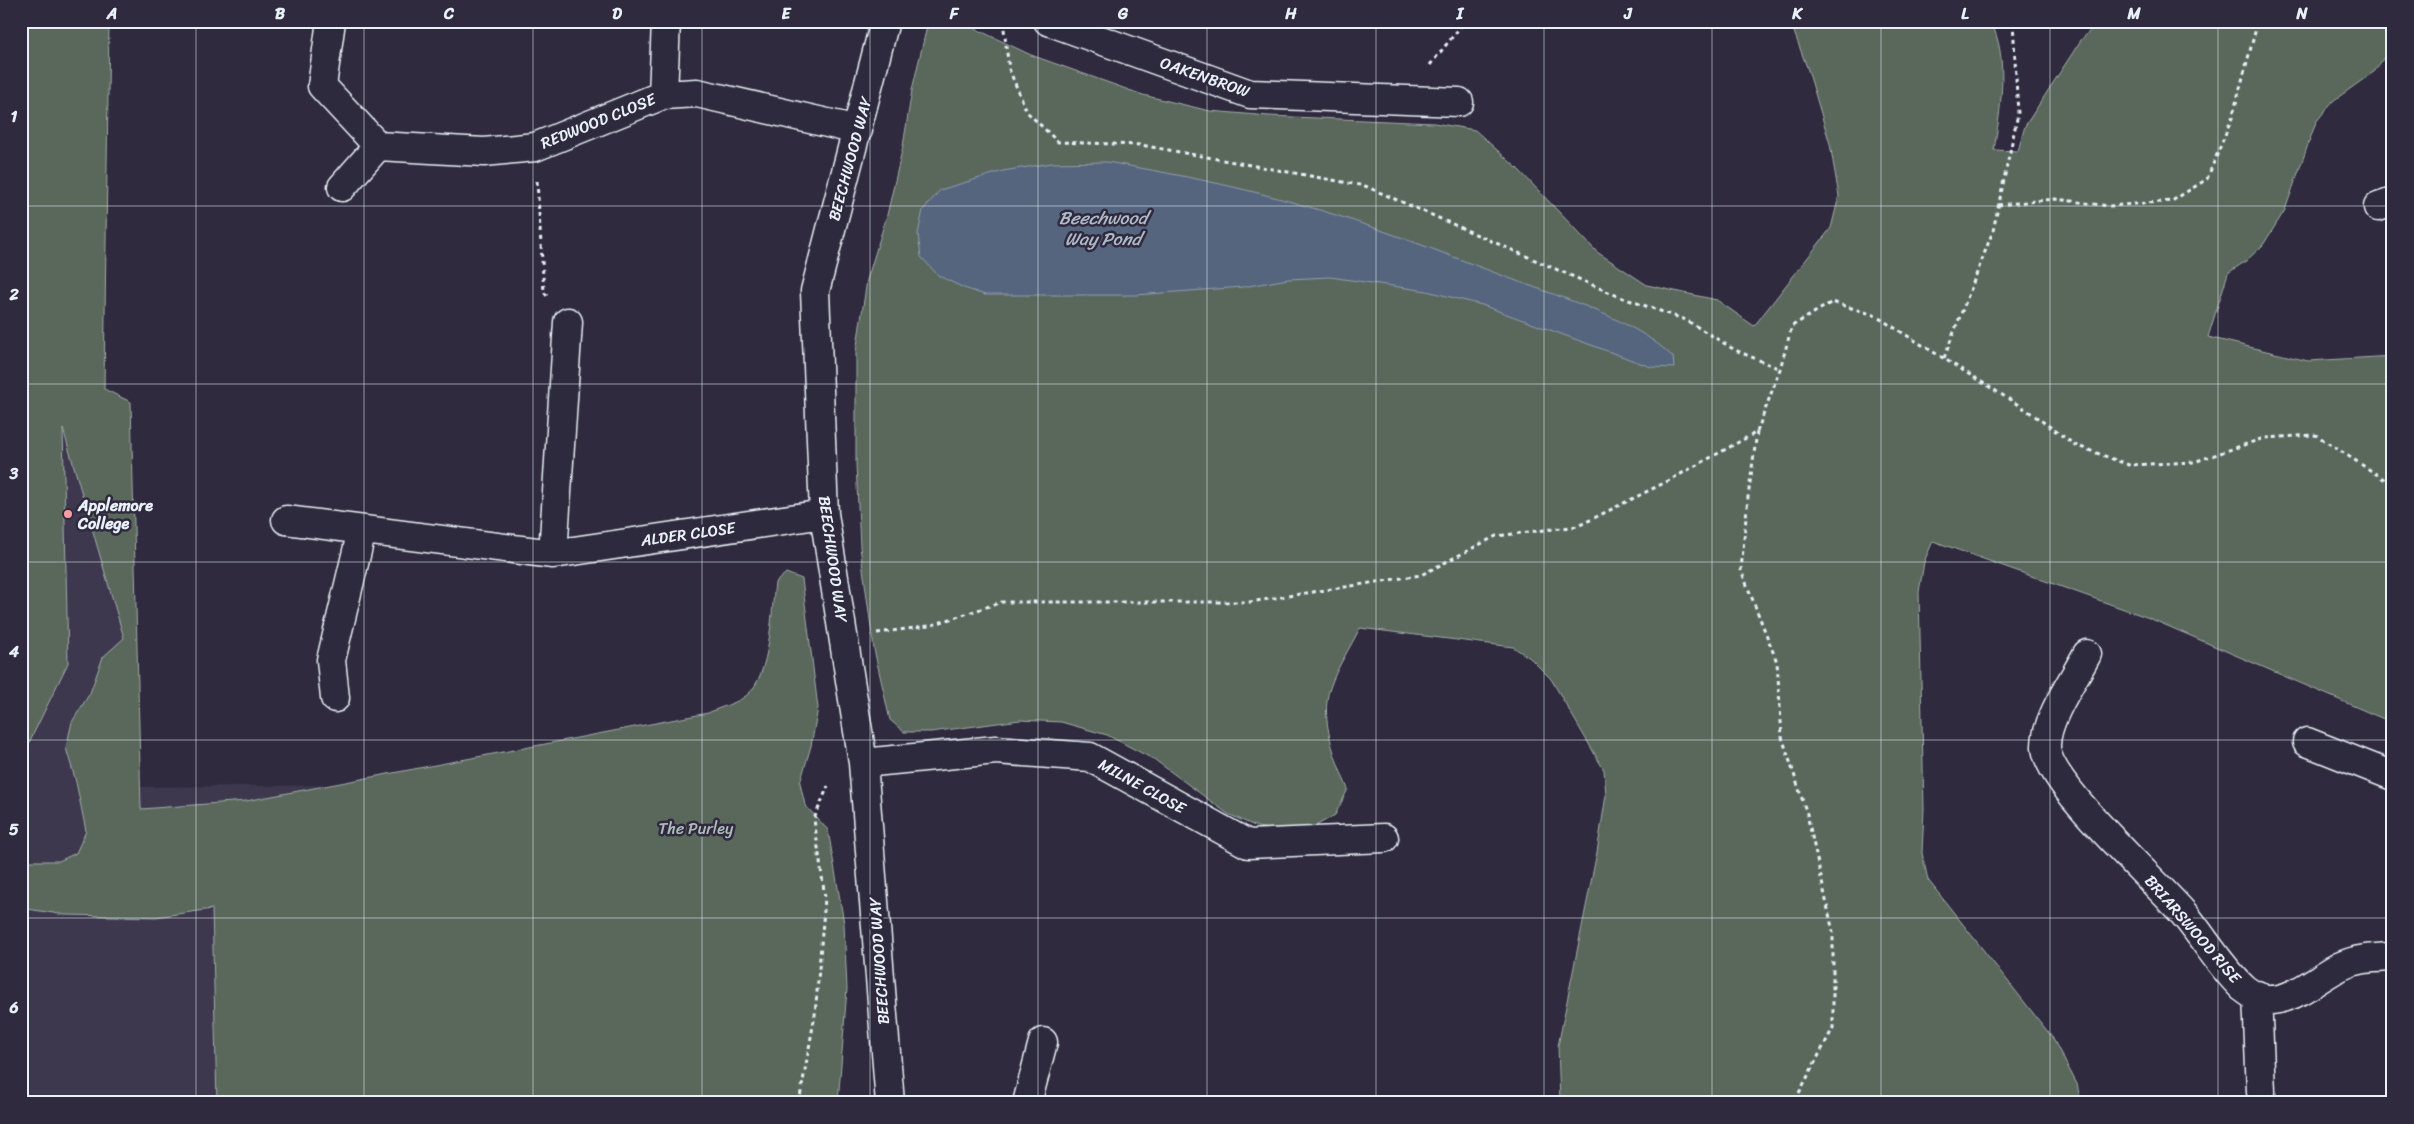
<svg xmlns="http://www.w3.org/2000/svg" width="2414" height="1124" viewBox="0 0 2414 1124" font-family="Sriracha,sans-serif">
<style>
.built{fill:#3c384e}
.green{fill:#5a675c;stroke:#a1acaa}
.water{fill:#55657e;stroke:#909daf}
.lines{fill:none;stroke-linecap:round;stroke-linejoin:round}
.minor-casing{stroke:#e8f1f8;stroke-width:31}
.path{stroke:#e8f1f8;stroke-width:3;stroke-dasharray:4 4;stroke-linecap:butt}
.minor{stroke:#2f2a3d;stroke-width:28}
.grid{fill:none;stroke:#e8f1f8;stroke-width:1;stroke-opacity:0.55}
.poi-dot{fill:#ff9aa2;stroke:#2f2a3d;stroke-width:2}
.labels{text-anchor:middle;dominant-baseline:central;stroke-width:5;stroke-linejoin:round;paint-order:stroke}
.street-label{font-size:16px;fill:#e8f1f8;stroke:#2f2a3d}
.poi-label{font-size:16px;font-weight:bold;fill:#e8f1f8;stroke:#2f2a3d;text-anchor:start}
.park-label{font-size:16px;fill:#afbaba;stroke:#2f2a3d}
.water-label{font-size:18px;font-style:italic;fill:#adb9c7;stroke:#2f2a3d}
.neatline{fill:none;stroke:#e8f1f8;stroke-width:2}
.grid-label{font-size:16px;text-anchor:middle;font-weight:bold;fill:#e8f1f8}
</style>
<rect width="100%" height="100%" fill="#2f2a3d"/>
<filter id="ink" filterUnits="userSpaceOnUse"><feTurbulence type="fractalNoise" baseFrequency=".02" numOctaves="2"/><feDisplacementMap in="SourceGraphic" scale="10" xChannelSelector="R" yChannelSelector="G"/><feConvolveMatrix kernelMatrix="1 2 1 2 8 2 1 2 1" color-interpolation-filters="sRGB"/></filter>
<g filter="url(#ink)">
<path class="built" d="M21,21H74L136,787L646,782L618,1103H21Z"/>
<path class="green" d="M21,21H109L104,389L131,402L141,809L246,801L708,713C720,707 738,703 747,695C771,675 771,613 775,583L786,573L802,579L818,708L811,746L800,783L805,805L828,830L844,923L847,989L838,1103H217L212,909L156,917L66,915L21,908V861H59L76,853L86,831L76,782L66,748L72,722L90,693L103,657L124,638L63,429L68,663L21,759Z
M959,21L1031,55L1143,95L1210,111L1269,116L1434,123L1475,130L1518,169L1597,252L1647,285L1717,300L1754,326L1831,228L1839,196L1830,144L1809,73L1790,21H1990C2010,55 2000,113 1994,150L2018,151L2025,126L2081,40L2099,21H2393V43L2375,71L2333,101L2316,122L2285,210L2263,245L2246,261L2228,273L2208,337L2308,361L2393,356V723L2149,618L1933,541L1924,562L1919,592L1924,809L1922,853L1928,880L2052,1037L2077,1084L2081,1103H1560L1558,1046L1597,852L1606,795L1604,770L1551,679L1530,658L1513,647L1360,628C1350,648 1337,667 1330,688C1319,718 1336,762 1348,789L1335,815L1312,828L1286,831L1257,827L1228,814L1155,760L1107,735L1061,722L1020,720L931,732H904L890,720L874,649L860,547L856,464V352L867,280L887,215L903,146L912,90L928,22Z"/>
<path class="water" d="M1107,162C1169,173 1232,185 1292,202C1368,223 1440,252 1514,280C1563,298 1636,320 1673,357L1674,368L1651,367L1482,305L1427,291L1330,277L1288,279L1243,287L1136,295H985L964,288L939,276L921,257L918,234L923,210L940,190L1003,171L1052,163Z"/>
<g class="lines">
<g class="minor-casing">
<path id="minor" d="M331,21L322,86L378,146
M885,21L815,291L824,514L863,763L890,1103
M1048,21L1250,94L1459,102
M663,95L666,21
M342,187L378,146L484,152L535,147L663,95L697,93L858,130
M2378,207L2393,202
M286,520L553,554L824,514
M553,554L568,322
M2087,654C2075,678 2045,719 2046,747C2047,785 2161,885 2189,920C2207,943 2221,967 2243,988C2248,992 2260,1000 2266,1000C2293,1002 2318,977 2341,966C2358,958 2375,958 2393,957
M335,698L331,660L362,530
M2307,742L2393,776
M863,763L996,750L1090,757L1248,844L1384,838
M2257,995L2261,1092
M1027,1103L1043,1042"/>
</g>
<path class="path" d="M1003,21L1009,69L1027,112L1058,142L1141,145L1365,186L1620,297L1686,320L1735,350L1780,369
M1430,65L1465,21
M537,181L544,292L547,296
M1998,205L2055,199L2110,206L2172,201L2207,179L2232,118L2258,21
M1944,358L1993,231L2018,114L2013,21
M1757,432L1748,497L1741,570L1777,662L1782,737L1807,814L1833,932V1028L1799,1093L1800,1103
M877,633L929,626L1002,602H1250L1421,575L1496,536L1578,526L1668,481L1757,432L1780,369L1792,326L1832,302L1874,315L2028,411L2075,445L2129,465L2194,462L2264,438L2316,435L2393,485
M799,1103L815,1015L825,898L814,819L828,786"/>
<use href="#minor" class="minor"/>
</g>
</g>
<path class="grid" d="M196,21V1103M364,21V1103M533,21V1103M702,21V1103M870,21V1103M1038,21V1103M1207,21V1103M1376,21V1103M1544,21V1103M1712,21V1103M1881,21V1103M2050,21V1103M2218,21V1103M21,206H2393M21,384H2393M21,562H2393M21,740H2393M21,918H2393"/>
<circle class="poi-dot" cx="68" cy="514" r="5"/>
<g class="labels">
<g class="street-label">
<text transform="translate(1205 77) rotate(19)">OAKENBROW</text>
<text transform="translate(598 121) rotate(-22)">REDWOOD CLOSE</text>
<text transform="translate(850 159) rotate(-75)">BEECHWOOD WAY</text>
<text transform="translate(688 534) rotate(-8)">ALDER CLOSE</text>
<text transform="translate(833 559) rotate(82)">BEECHWOOD WAY</text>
<text transform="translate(1142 786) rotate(29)">MILNE CLOSE</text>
<text transform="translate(2193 929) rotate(49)">BRIARSWOOD RISE</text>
<text transform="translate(879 961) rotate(-94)">BEECHWOOD WAY</text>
</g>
<g class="poi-label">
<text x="78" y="505">Applemore<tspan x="78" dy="18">College</tspan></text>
</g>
<g class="park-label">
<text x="696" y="828">The Purley</text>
</g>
<g class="water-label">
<text x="1103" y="218">Beechwood<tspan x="1103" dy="21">Way Pond</tspan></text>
</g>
</g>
<rect width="2414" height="1124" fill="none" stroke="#2f2a3d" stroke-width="55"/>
<rect x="28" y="28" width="2358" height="1068" class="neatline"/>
<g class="grid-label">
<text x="112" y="19">A</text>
<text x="280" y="19">B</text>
<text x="449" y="19">C</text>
<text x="617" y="19">D</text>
<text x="786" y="19">E</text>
<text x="954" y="19">F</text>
<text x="1123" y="19">G</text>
<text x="1291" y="19">H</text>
<text x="1460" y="19">I</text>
<text x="1628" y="19">J</text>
<text x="1797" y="19">K</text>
<text x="1965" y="19">L</text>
<text x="2134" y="19">M</text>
<text x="2302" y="19">N</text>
<text x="14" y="122">1</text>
<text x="14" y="300">2</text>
<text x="14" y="479">3</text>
<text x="14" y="657">4</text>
<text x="14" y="835">5</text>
<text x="14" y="1013">6</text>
</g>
</svg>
